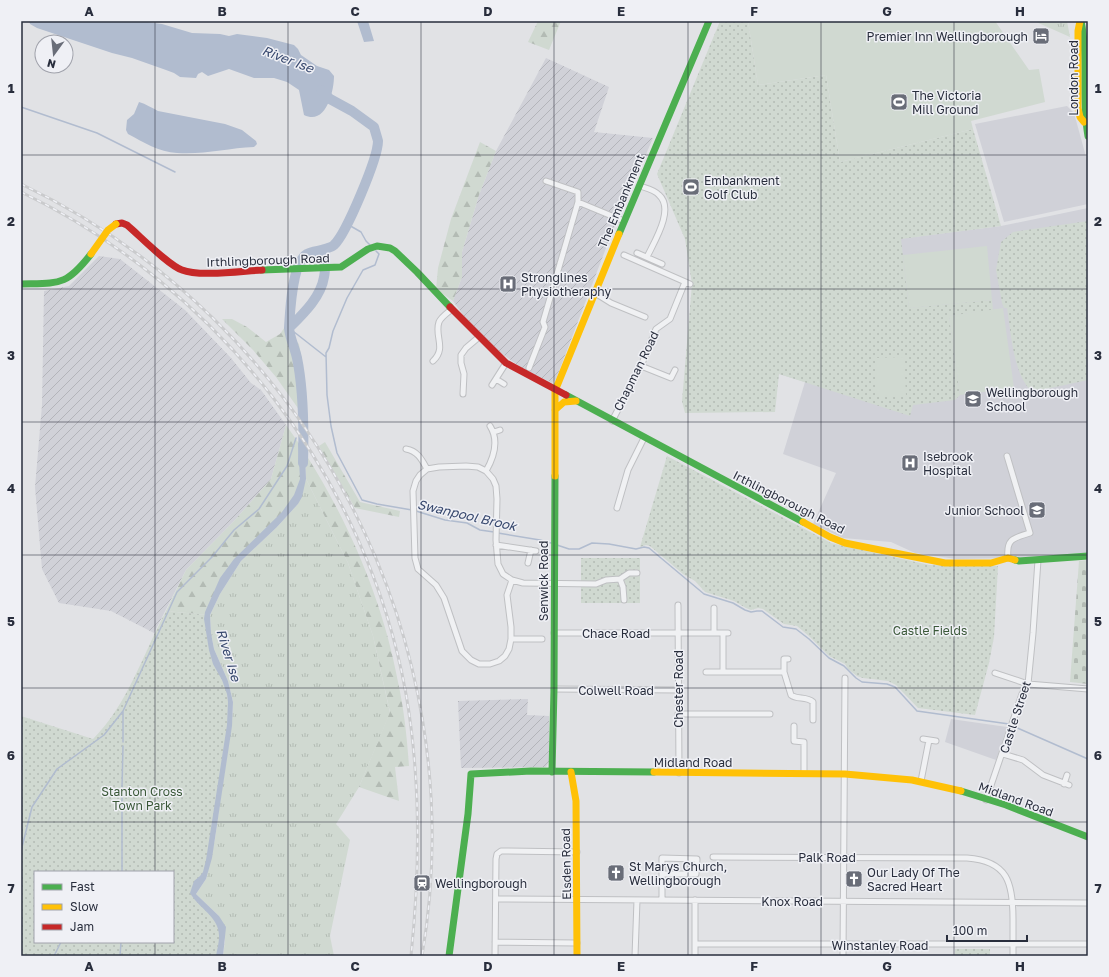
<svg xmlns="http://www.w3.org/2000/svg" width="1109" height="977" viewBox="0 0 1109 977" font-family="'Golos Text',sans-serif">
<style>
.built{fill:#d0d1d8}
.industrial{fill:url(#industrial-furrows)}
.grass{fill:url(#grass-tufts)}
.forest{fill:url(#forest-firs)}
.cemetery{fill:url(#cemetery-stones)}
.park{fill:url(#park-dots);fill-rule:evenodd}
.pitch{fill:#d0d9d1}
.water{fill:#b1bccf}
.lines{fill:none;stroke-linecap:round;stroke-linejoin:round}
.stream{stroke:#b1bccf;stroke-width:1.5}
.river{stroke:#b1bccf;stroke-width:10}
.street-casing{stroke:#bfc0c3;stroke-width:7}
.street{stroke:#f0f1f3;stroke-width:5}
.fast{stroke:#4caf50;stroke-width:7}
.slow{stroke:#ffc107;stroke-width:7}
.jam{stroke:#c62828;stroke-width:7}
.rail-casing{stroke:#cacbcd;stroke-width:3}
.rail{stroke:#eff0f5;stroke-width:1.5;stroke-dasharray:4.5;stroke-linecap:butt}
.slow-bridge{stroke:#ffc107;stroke-width:7}
.grid{fill:none;stroke:#292e3d;stroke-width:1;stroke-opacity:0.55}
.labels{text-anchor:middle;dominant-baseline:central;stroke-width:3;stroke-linejoin:round;paint-order:stroke}
.poi-label{font-size:12px;fill:#292e3d;stroke:#eff0f5;text-anchor:start}
.street-label{font-size:12px;fill:#292e3d;stroke:#eff0f5}
.park-label{font-size:12px;fill:#3a5838;stroke:#eff0f5}
.water-label{font-size:13px;font-style:italic;fill:#37486e;stroke:#eff0f5}
.neatline{fill:none;stroke:#292e3d;stroke-width:1.5}
.grid-label{font-size:13px;text-anchor:middle;font-weight:bold;fill:#292e3d}
</style>
<defs>
<pattern id="industrial-furrows" width="10" height="10" patternUnits="userSpaceOnUse"><rect width="10" height="10" fill="#d0d1d8"/><path d="M-1 1l2-2M0 10L10 0M9 11l2-2" fill="none" stroke="#b3b4ba"/></pattern>
<pattern id="grass-tufts" width="24" height="20" patternUnits="userSpaceOnUse"><rect width="24" height="20" fill="#d0d9d1"/><path d="M3 7l-1-3M5 7V3M7 7l1-3M15 17l-1-3M17 17v-4M19 17l1-3" fill="none" stroke="#b3bbb4"/></pattern>
<pattern id="forest-firs" width="22" height="20" patternUnits="userSpaceOnUse"><rect width="22" height="20" fill="#d0d9d1"/><path d="M5 1l3.5 6h-7zM16 11l3.5 6h-7z" fill="#b3bbb4"/></pattern>
<pattern id="cemetery-stones" width="16" height="16" patternUnits="userSpaceOnUse"><rect width="16" height="16" fill="#d0d9d1"/><path d="M2 7V4a2 2 0 0 1 4 0v3zM10 15v-3a2 2 0 0 1 4 0v3z" fill="#b3bbb4"/></pattern>
<pattern id="park-dots" width="8" height="8" patternUnits="userSpaceOnUse"><rect width="8" height="8" fill="#d0d9d1"/><path d="M2 2h.1M6 6h.1" fill="none" stroke="#b3bbb4" stroke-width="1.8" stroke-linecap="round"/></pattern>
</defs>
<rect width="100%" height="100%" fill="#e1e2e5"/>
<path class="built" d="M1067,106L1074,113L1088,164V204L1004,222L975,124Z
M1088,208V553L1025,558L956,559L915,553L891,542L843,538L813,524L836,473L783,454L805,382L779,374L850,245L1001,226Z
M951,719L1007,727L996,760L945,742Z"/>
<path class="industrial" d="M546,58L609,87L594,132L653,138L611,235L556,379L552,383L522,368L501,353L471,326L453,301L462,277V252L479,195L496,151Z
M99,256L120,259L185,310L231,358L251,383L261,390L286,425L271,479L234,521L186,570L154,633L111,611L59,603L42,569L35,487L42,405L44,291L69,286Z
M528,699L527,715L549,716V762L546,767L461,768L458,701Z"/>
<path class="grass" d="M1034,21H1067L1070,37Z
M306,479L348,563L373,636L390,713L359,787L336,824L350,840L330,936L334,956H223L225,941L219,916L196,894L206,879L215,839L221,795L232,722L233,702L228,681L214,649L211,633L210,615L220,594L241,561L277,527L298,504Z"/>
<path class="forest" d="M538,21H561L549,50L528,42Z
M480,142L496,151L479,195L462,252V277L453,301L436,289L438,268L451,219Z
M222,319H232L247,327L266,342L280,334L289,321L292,325L295,340L299,344L302,361L299,374L303,376L307,421L276,377L253,350Z
M286,425L298,442L303,455L302,480L294,504L240,558L207,615L166,611L186,570L234,521L271,479Z
M325,442L360,502L400,511L399,517L355,508L319,446Z
M305,453C349,522 383,601 398,682C404,709 407,738 409,766L395,767L399,801L359,787L390,712L373,636L348,563L306,479Z"/>
<path class="cemetery" d="M1088,560V684L1070,682L1079,561Z"/>
<path class="park" d="M720,21H748L758,85L826,75L840,162L973,129L1001,226L901,239L909,308L992,300L993,310L949,316L960,395L955,400L913,405L910,416L779,374L775,412L685,413L682,401L692,284L685,239L657,174Z
M1088,221V380L1032,392C1013,374 1011,333 1007,308H1004L1002,303L996,270L1001,242L1013,232Z
M667,456L831,543L929,565L998,566L994,637L989,663L975,715L918,708L896,685L888,681L863,678L857,676L848,669L845,664L829,656L810,637L797,626L784,624L763,609L758,608L751,610L746,608L734,601L705,592L695,581L683,574L650,546L646,545L640,547Z
M581,558H640V603H581Z
M166,611L207,615L208,636L225,676L231,723L205,876L192,896L223,928L219,956H21V716L93,739C128,704 143,654 166,611ZM35,872H173V942H35Z
M955,949H990V956H955Z"/>
<path class="pitch" d="M748,21H995L1029,70L1039,69L1045,102L971,121L973,129L840,162L826,75L758,85Z
M987,246L992,300L909,308L903,255Z
M1003,308L1014,388L960,395L949,316Z
M904,357L906,397H877L876,358Z"/>
<path class="water" d="M29,21H140L162,24L192,33L220,34L229,36L237,34L267,38L294,45L298,49L301,55L317,66L329,70L334,76C334,91 326,126 304,115L299,90L287,82L274,78H254L229,69L208,76L202,72L198,74L196,78L180,77L174,73L166,70L132,58L112,53L37,28L30,24Z
M357,21H368L374,41L364,42Z
M139,102C146,104 152,108 158,111L225,124L242,130L256,141L257,144L254,147C228,148 203,155 177,153C159,152 143,142 128,134L126,130L127,120L134,114Z
M298,442L305,453L306,479L302,497L298,504L277,527L241,561L220,594L210,615L211,633L214,649L228,681L233,702L232,726L212,858L206,879L196,894L219,916L226,927L223,956H216C217,950 219,943 219,937C220,917 199,909 190,893L194,881L200,876L203,872L206,860L227,725L228,702L227,694L222,680L213,664L209,650L204,619L205,612L220,578L234,559L282,512L294,495L300,479Z"/>
<g class="lines">
<path class="stream" d="M21,107L97,133L175,172
M347,224L361,232L366,241L370,245
M376,251L379,254L375,265L363,270L347,298L333,331L329,348L326,353L327,395L331,426L337,453L362,500L377,504L412,510
M289,328L326,357
M416,511L445,520L467,523L480,530L494,532
M498,533L540,540L551,543
M557,545L569,549H579L592,543L609,544L636,549L644,547L649,548L704,594L733,603L745,610L751,612L757,611H762L783,627L796,629L809,639L829,658L844,666L856,678L862,682L887,684L895,687L917,711L1009,724
M1013,726L1088,759
M123,742V711L177,592L212,557L234,530L259,509L287,466L296,438
M122,787L123,746
M21,851L32,807L57,769L104,735L123,711
M122,872V795
M54,956L61,942
M120,956L121,942"/>
<path class="river" d="M289,328C290,312 292,262 307,254C312,251 320,251 325,249
M303,463C304,428 304,392 297,358C295,348 290,339 289,328C303,314 321,297 324,277C326,268 325,258 325,249C328,248 332,247 334,245C346,234 378,158 378,141C377,137 375,131 374,127L352,111L330,99L321,90"/>
<g class="street-casing">
<path id="street" d="M640,186C646,188 655,190 659,195C675,209 654,242 647,257
M578,202L624,221
M637,253L662,264
M624,255L690,284
M595,293L611,303L645,317
M433,361C447,348 434,336 439,322C441,317 447,313 452,309
M641,366L671,378L675,370
M529,368L545,327L543,322L578,202V192L546,181
M496,379L504,384
M492,385L506,363
M463,394L464,374L461,363V355L466,348L479,337
M612,421L641,366L656,329L670,319L685,282
M494,432L500,430
M406,449C418,451 422,460 427,469
M1007,456L1030,533C1013,538 1006,539 1008,558
M486,471C494,457 499,440 490,426
M617,508L628,470L644,438
M496,545L536,551
M528,563L531,550
M620,579L623,587L624,600
M512,580L507,595L511,627V639L509,649L505,656L499,661L490,664H479L471,660L462,651L444,598L436,585L418,569L415,558L413,491L416,481L420,475L427,469L439,467L466,466L478,467L486,471L493,479L496,486L497,499L496,540L498,564L503,574L512,580L523,583L596,584L606,580L620,579L629,573H637
M678,605L679,773
M554,633H728
M714,633V608
M723,633V672
M511,639H542
M788,659H784V672L791,695C797,700 806,696 813,702V720
M706,672H784
M995,673L1028,684L1088,689
M554,689L678,690
M678,714H770
M794,726V741L804,742V773
M923,739L936,741
M1003,754L1023,760L1043,775L1069,785
M921,781L929,740
M1064,784L1067,775
M986,800L1022,694L1028,684L1033,633L1038,560
M713,857L967,858C1008,861 1013,883 1013,919C1013,931 1013,944 1013,956
M496,899L1088,903
M662,900V858L697,859L696,874H662
M695,900V956
M495,942L577,943
M695,944H1088
M495,956L496,859L497,854L501,851L577,852
M635,956L637,900
M843,956L845,678"/>
</g>
<use href="#street" class="street"/>
<path class="fast" d="M1081,21C1089,59 1081,98 1088,136
M619,234L709,21
M262,270L341,267L368,249L377,246L390,248L395,251L417,272L450,307
M21,284C60,283 66,286 91,254
M566,395L803,522
M1015,560L1019,561L1088,556
M552,772L554,689L555,476
M961,791L1006,805L1088,837
M449,956L468,814L471,774L531,771L654,772"/>
<path class="slow" d="M1080,21L1078,31V108L1080,117L1084,122
M555,410L564,402L576,401
M555,476V391L619,234
M803,522L830,537L845,543L945,563H991L1008,558L1015,560
M571,772L576,801L577,956
M654,772L845,774L912,780L961,791"/>
<path class="jam" d="M116,224L122,223L127,225C140,236 168,265 182,270C199,277 242,271 262,270
M450,307L506,363L566,395"/>
<g class="rail-casing">
<path id="rail" d="M21,184C310,322 476,640 422,956
M21,192C218,287 367,477 406,694C421,780 420,869 411,956"/>
</g>
<use href="#rail" class="rail"/>
<path class="slow-bridge" d="M91,254L108,230L116,224"/>
</g>
<path class="grid" d="M155,21V872M288,21V956M421,21V956M554,21V956M688,21V956M821,21V956M954,21V956M21,155H1088M21,289H1088M21,422H1088M21,555H1088M21,688H1088M21,822H1088M155,942V956"/>
<defs>
<g id="hotel-square" transform="scale(0.9)"><rect x="-9" y="-9" width="18" height="18" rx="4" fill="#696d78" stroke="#eff0f5"/><path d="M-6-4.5h1.5V1H6V5H4.5V3h-9V5H-6ZM-4 0a1.8 1.8 0 1 1 3.6 0ZM.5 0V-2.5h3Q6-2.5 6 0Z" fill="#fff"/></g>
<g id="stadium-square" transform="scale(0.9)"><rect x="-9" y="-9" width="18" height="18" rx="4" fill="#696d78" stroke="#eff0f5"/><path d="M0-5a6.5 5 0 1 0 0 10a6.5 5 0 1 0 0-10ZM-3.5-1.8h7v3.6h-7Z" fill="#fff"/></g>
<g id="hospital-square" transform="scale(0.9)"><rect x="-9" y="-9" width="18" height="18" rx="4" fill="#696d78" stroke="#eff0f5"/><path d="M-5-5h3v3.5h4V-5h3V5h-3V1.5h-4V5h-3Z" fill="#fff"/></g>
<g id="school-square" transform="scale(0.9)"><rect x="-9" y="-9" width="18" height="18" rx="4" fill="#696d78" stroke="#eff0f5"/><path d="M0-5L7-2L0 1L-7-2ZM-4 1L0 2.5L4 1V4Q0 6-4 4Z" fill="#fff"/></g>
<g id="church-square" transform="scale(0.9)"><rect x="-9" y="-9" width="18" height="18" rx="4" fill="#696d78" stroke="#eff0f5"/><path d="M-1.2-6h2.4v3.5h3.3v2.4h-3.3V6h-2.4V-.1h-3.3v-2.4h3.3Z" fill="#fff"/></g>
<g id="station-square" transform="scale(0.9)"><rect x="-9" y="-9" width="18" height="18" rx="4" fill="#696d78" stroke="#eff0f5"/><path d="M-3-6H3Q5-6 5-4V2Q5 4 3 4L4.5 6H3L1.5 4h-3L-3 6H-4.5L-3 4Q-5 4-5 2V-4Q-5-6-3-6ZM-3.5-4v3h7v-3ZM-3.5 1v1.5H-2V1ZM2 1v1.5H3.5V1Z" fill="#fff"/></g>
</defs>
<g fill-rule="evenodd">
<use href="#hotel-square" x="1041" y="36"/>
<use href="#stadium-square" x="899" y="102"/>
<use href="#stadium-square" x="691" y="187"/>
<use href="#hospital-square" x="508" y="284"/>
<use href="#school-square" x="973" y="399"/>
<use href="#hospital-square" x="910" y="463"/>
<use href="#school-square" x="1037" y="510"/>
<use href="#church-square" x="616" y="873"/>
<use href="#church-square" x="854" y="879"/>
<use href="#station-square" x="422" y="883"/>
</g>
<g class="labels">
<g class="poi-label">
<text x="1028" y="36" text-anchor="end">Premier Inn Wellingborough</text>
<text x="912" y="95">The Victoria<tspan x="912" dy="14">Mill Ground</tspan></text>
<text x="704" y="180">Embankment<tspan x="704" dy="14">Golf Club</tspan></text>
<text x="521" y="277">Stronglines<tspan x="521" dy="14">Physiotheraphy</tspan></text>
<text x="986" y="392">Wellingborough<tspan x="986" dy="14">School</tspan></text>
<text x="923" y="456">Isebrook<tspan x="923" dy="14">Hospital</tspan></text>
<text x="1024" y="510" text-anchor="end">Junior School</text>
<text x="629" y="866">St Marys Church,<tspan x="629" dy="14">Wellingborough</tspan></text>
<text x="867" y="872">Our Lady Of The<tspan x="867" dy="14">Sacred Heart</tspan></text>
<text x="435" y="883">Wellingborough</text>
</g>
<g class="street-label">
<text transform="translate(1073 78) rotate(-90)">London Road</text>
<text transform="translate(621 201) rotate(-67)">The Embankment</text>
<text transform="translate(268 260) rotate(-2)">Irthlingborough Road</text>
<text transform="translate(636 371) rotate(-64)">Chapman Road</text>
<text transform="translate(789 502) rotate(27)">Irthlingborough Road</text>
<text transform="translate(543 581) rotate(-90)">Senwick Road</text>
<text x="616" y="633">Chace Road</text>
<text transform="translate(678 689) rotate(-90)">Chester Road</text>
<text x="616" y="690">Colwell Road</text>
<text transform="translate(1015 717) rotate(-72)">Castle Street</text>
<text x="693" y="762">Midland Road</text>
<text transform="translate(1016 799) rotate(20)">Midland Road</text>
<text x="827" y="857">Palk Road</text>
<text transform="translate(566 864) rotate(-91)">Elsden Road</text>
<text x="792" y="901">Knox Road</text>
<text x="880" y="945">Winstanley Road</text>
</g>
<g class="park-label">
<text x="930" y="630">Castle Fields</text>
<text x="142" y="791">Stanton Cross<tspan x="142" dy="14">Town Park</tspan></text>
</g>
<g class="water-label">
<text transform="translate(288 59) rotate(21)">River Ise</text>
<text transform="translate(467 515) rotate(13)">Swanpool Brook</text>
<text transform="translate(229 655) rotate(73)">River Ise</text>
</g>
</g>
<rect width="1109" height="977" fill="none" stroke="#eff0f5" stroke-width="44"/>
<rect x="34" y="871" width="140" height="72" fill="#eff0f5" stroke="#a0a2ab"/>
<rect x="42" y="884" width="20" height="6" fill="#4caf50" stroke="#a0a2ab"/>
<text x="70" y="891" font-size="12" fill="#292e3d">Fast</text>
<rect x="42" y="904" width="20" height="6" fill="#ffc107" stroke="#a0a2ab"/>
<text x="70" y="911" font-size="12" fill="#292e3d">Slow</text>
<rect x="42" y="924" width="20" height="6" fill="#c62828" stroke="#a0a2ab"/>
<text x="70" y="931" font-size="12" fill="#292e3d">Jam</text>
<g transform="translate(54 54) rotate(195)"><circle r="19" fill="#eff0f5" stroke="#a0a2ab"/>
<path d="M0-3L7 15L0 10L-7 15Z" fill="#696d78"/>
<text y="-6" font-size="11" font-weight="bold" text-anchor="middle" fill="#292e3d">N</text>
</g>
<path d="M947 935v6h80v-6" fill="none" stroke="#292e3d" stroke-width="2"/>
<text x="953" y="935" font-size="12" fill="#292e3d" stroke="#eff0f5" stroke-width="3" paint-order="stroke">100 m</text>
<rect x="22" y="22" width="1065" height="933" class="neatline"/>
<g class="grid-label">
<text x="89" y="16">A</text>
<text x="222" y="16">B</text>
<text x="355" y="16">C</text>
<text x="488" y="16">D</text>
<text x="621" y="16">E</text>
<text x="754" y="16">F</text>
<text x="887" y="16">G</text>
<text x="1020" y="16">H</text>
<text x="11" y="93">1</text>
<text x="1098" y="93">1</text>
<text x="11" y="226">2</text>
<text x="1098" y="226">2</text>
<text x="11" y="360">3</text>
<text x="1098" y="360">3</text>
<text x="11" y="493">4</text>
<text x="1098" y="493">4</text>
<text x="11" y="626">5</text>
<text x="1098" y="626">5</text>
<text x="11" y="760">6</text>
<text x="1098" y="760">6</text>
<text x="11" y="893">7</text>
<text x="1098" y="893">7</text>
<text x="89" y="971">A</text>
<text x="222" y="971">B</text>
<text x="355" y="971">C</text>
<text x="488" y="971">D</text>
<text x="621" y="971">E</text>
<text x="754" y="971">F</text>
<text x="887" y="971">G</text>
<text x="1020" y="971">H</text>
</g>
</svg>
